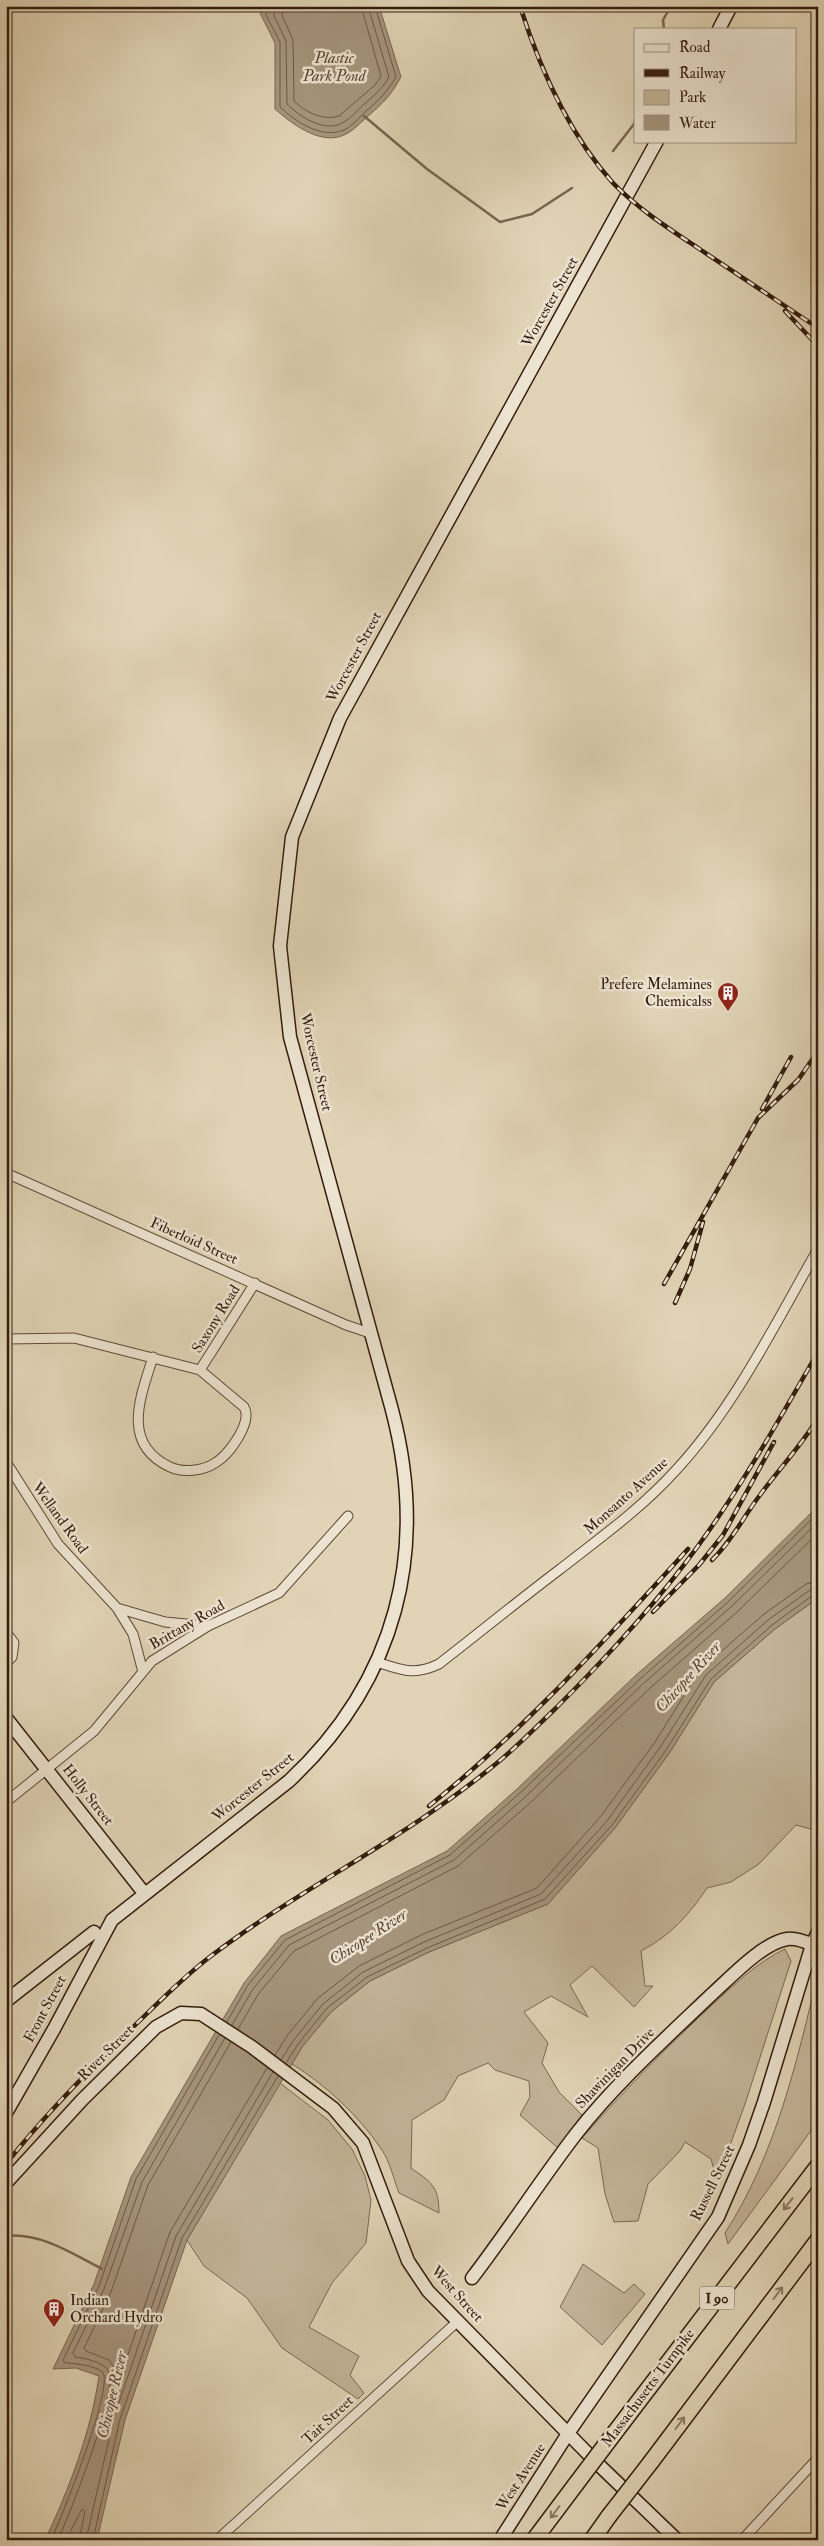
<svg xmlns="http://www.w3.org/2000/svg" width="824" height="2546" viewBox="0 0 824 2546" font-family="'IM FELL Double Pica',serif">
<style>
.green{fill:#c4b599;stroke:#7c6853}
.water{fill:#a6957d;stroke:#786550}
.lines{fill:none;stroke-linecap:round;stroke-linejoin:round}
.shore{stroke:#6d5845;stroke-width:1}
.stream{stroke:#786550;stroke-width:2.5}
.street-casing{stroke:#5f4a37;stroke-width:11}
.secondary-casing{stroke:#341c0d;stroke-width:15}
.highway-casing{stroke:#341c0d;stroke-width:18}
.street{stroke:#ece3d0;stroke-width:9}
.secondary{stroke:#ece3d0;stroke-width:12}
.highway{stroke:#e1d4b6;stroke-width:15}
.rail-casing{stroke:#341c0d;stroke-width:4.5}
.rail{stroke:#ece3d0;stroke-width:2.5;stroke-dasharray:8;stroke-linecap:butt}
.highway-bridge-casing{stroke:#341c0d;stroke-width:18;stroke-linecap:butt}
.highway-bridge{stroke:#e1d4b6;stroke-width:15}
.oneway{stroke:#8a7862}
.labels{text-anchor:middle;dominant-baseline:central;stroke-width:5;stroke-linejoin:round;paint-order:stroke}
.shield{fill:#ece3d0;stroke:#6b5848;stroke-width:1}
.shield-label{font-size:14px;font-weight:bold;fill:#341c0d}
.street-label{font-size:15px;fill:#341c0d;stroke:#ece3d0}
.poi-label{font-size:15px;fill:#341c0d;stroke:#ece3d0;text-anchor:end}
.water-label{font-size:16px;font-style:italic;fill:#5c4634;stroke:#ece3d0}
</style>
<rect width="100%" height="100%" fill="#e1d4b6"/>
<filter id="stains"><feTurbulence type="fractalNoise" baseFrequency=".004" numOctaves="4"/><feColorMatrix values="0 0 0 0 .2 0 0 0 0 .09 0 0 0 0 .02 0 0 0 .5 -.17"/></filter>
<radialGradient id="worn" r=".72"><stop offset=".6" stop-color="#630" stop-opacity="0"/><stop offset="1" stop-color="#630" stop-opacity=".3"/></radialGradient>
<path class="green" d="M818,1598V1831L796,1825L759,1864L731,1882L707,1888C689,1915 670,1936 641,1951L645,1986H653L634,2007L592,1966L570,1985L588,2017L551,1996L524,2012L548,2043L542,2063L559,2092L582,2115L558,2148L520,2115L530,2097L529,2081L495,2070L488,2063L458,2076L444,2100L412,2120L411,2168C431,2182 439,2186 439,2213L399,2193C394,2180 390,2162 382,2150C359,2116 326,2085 292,2064L302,2047L331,2012L370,1981L429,1952L548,1904L615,1828L670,1752L714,1682L775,1629Z
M785,1949L791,1961L745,2104L717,2181L711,2159L685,2142L680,2151L648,2184L638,2221L614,2222L605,2194L598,2148L582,2138C623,2092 665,2049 710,2007C733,1986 757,1962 785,1949Z
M818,1973V2121L728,2244L725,2233C775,2156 797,2062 818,1973Z
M280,2083L328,2120L352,2149L365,2176L371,2200L366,2243L332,2283L309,2327L359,2356L350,2375L364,2393L358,2399L282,2348L247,2298L204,2266L187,2240Z
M583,2264L624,2293L634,2284L645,2294L602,2345L560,2307Z"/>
<path class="water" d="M266,6H379L401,77C390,97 383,103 366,118C360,123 355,129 348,133C324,148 293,125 275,109V43L260,13Z
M818,1506V1598L775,1629L714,1682L670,1752L615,1828L548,1904L429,1952L370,1981L331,2012L302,2047L187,2240L125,2420L97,2540H45C69,2489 91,2432 99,2376L76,2368L53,2369L94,2284L131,2177L244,1983L281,1936L447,1851L517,1789L636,1675L725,1598Z"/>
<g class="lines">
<path class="shore" d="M269,6L266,15L280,42V107C296,122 321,139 344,130C351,127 359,118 365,112C378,101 387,92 396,77L375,6
M275,6L274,16L286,41L287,104C299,116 324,133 342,123C350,119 357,111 363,105C374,96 382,89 389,77L368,6
M283,6L282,15L293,40L294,101C305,112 323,121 339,116L375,85L381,76L361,6
M227,2022L248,1985L285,1940L450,1855L521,1792L640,1679L728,1602L818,1513
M232,2025L253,1989L289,1945L454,1860L525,1797L644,1683L732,1606L818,1522
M238,2029L259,1993L294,1951L458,1866L530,1803L649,1689L737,1612L818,1533
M231,2042L148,2185L111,2292L84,2348L86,2351L109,2360L118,2373L122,2372L170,2232L267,2068
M275,2055L287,2036L317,1999L359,1966L421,1935L537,1888L601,1816L655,1742L700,1670L764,1614L806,1584L818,1581
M281,2060L293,2041L323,2004L363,1972L424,1942L541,1894L607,1821L661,1746L706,1675L768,1620L810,1590L818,1588
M286,2063L298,2044L327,2008L367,1977L427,1948L545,1899L612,1825L666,1750L711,1679L772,1625L813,1595L818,1594
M51,2540C63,2514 109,2399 104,2375C102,2366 73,2363 65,2363L63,2360L99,2286L136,2179L219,2035
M58,2540C69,2515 118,2393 109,2372C105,2362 84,2358 75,2357L73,2353L104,2289L142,2182L225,2038
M66,2540L82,2509L85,2511L79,2540
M86,2540L114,2417L176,2236L273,2072
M93,2540L120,2419L182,2238L278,2076"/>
<path class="stream" d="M664,29L663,20L671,6
M364,116L427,169L500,222L532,214L572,188
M613,151L634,124L635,119
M6,2236C40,2232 73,2254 102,2269"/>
<g class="street-casing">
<path id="street" d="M6,1173L346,1325L370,1333
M6,1339L74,1338L200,1370L244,1407C253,1422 229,1455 215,1463C203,1471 183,1473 170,1467C121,1444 140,1398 153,1357
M200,1370L255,1283
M6,1462L58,1544L117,1608L165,1622L208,1626
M117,1608L133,1634L143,1672
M6,1632L14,1643L12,1657L6,1663
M377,1662C402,1670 414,1676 439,1664C479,1633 518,1601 559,1570C600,1538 642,1508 677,1469C735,1406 775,1324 818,1249
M6,1802L94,1731L152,1661L208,1626L279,1593L348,1516
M217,2540L458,2321
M742,2540L818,2458"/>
</g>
<g class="secondary-casing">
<path id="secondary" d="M719,29L731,6
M6,1718L144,1893
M6,2001L94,1932
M6,2113L54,2029L112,1920L289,1781C397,1680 429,1551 392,1410L290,1037L280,946L292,837L340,718L657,141
M6,2183L82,2100L156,2027L181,2013L201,2014L252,2047L333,2108L363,2143L408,2261L428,2291L600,2466L677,2540
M472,2278C508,2231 540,2181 576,2134C616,2083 665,2039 711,1995C729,1979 762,1943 787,1939C796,1938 804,1941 812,1945L818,1932
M500,2540L569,2432L718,2217L749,2145L764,2102L812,1945"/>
</g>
<g class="highway-casing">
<path id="highway" d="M616,2431L818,2166
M651,2462L818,2240
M534,2540L576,2484
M592,2540L609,2516"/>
</g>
<use href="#street" class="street"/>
<use href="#secondary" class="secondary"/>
<use href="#highway" class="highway"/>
<g class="rail-casing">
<path id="rail" d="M520,6C540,69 568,133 613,183C638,209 671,230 701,250C740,276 779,302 818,328
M785,311L818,346
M762,1109L791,1057
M664,1284L758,1118L798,1080L818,1051
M675,1303L690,1269L703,1222
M712,1560C732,1541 744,1516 760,1495C779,1469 801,1446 818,1418
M653,1612L699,1565L723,1535L774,1442
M429,1806C524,1730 606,1639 688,1549
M6,2164C43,2117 86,2073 129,2031C155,2006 182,1978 211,1956C301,1888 404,1839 492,1767C515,1749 535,1728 556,1708C607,1657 656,1604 698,1546C743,1484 780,1418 818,1352"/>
</g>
<use href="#rail" class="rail"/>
<g class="highway-bridge-casing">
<path id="highway-bridge" d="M576,2484L616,2431
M609,2516L651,2462"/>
</g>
<use href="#highway-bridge" class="highway-bridge"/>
</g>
<defs><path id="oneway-shaft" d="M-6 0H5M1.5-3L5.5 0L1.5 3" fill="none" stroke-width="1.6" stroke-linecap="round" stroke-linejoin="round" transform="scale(1.25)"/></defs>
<g class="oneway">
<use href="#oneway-shaft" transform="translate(788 2204) rotate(128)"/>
<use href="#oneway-shaft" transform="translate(778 2293) rotate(-53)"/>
<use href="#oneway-shaft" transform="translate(680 2423) rotate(-53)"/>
<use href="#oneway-shaft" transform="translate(555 2512) rotate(127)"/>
</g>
<defs>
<g id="building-pin" transform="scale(1.125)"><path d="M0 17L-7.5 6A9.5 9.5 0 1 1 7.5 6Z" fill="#8f2418" stroke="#ece3d0"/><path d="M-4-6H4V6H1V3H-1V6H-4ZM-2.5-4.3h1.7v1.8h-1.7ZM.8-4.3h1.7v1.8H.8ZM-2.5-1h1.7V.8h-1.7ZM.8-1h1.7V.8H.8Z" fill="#fff"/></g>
</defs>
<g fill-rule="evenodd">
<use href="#building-pin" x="728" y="993"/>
<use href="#building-pin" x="54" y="2309"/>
</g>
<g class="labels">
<rect class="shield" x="699.5" y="2286.5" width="35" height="23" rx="4"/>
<g class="shield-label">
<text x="717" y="2298">I 90</text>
</g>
<g class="street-label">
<text transform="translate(550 302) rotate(-61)">Worcester Street</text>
<text transform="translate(354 657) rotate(-62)">Worcester Street</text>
<text transform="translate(316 1062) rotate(77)">Worcester Street</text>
<text transform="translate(194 1241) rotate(24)">Fiberloid Street</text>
<text transform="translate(216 1319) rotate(-58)">Saxony Road</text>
<text transform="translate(626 1496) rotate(-42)">Monsanto Avenue</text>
<text transform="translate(60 1518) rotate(54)">Welland Road</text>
<text transform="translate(187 1625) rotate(-30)">Brittany Road</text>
<text transform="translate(253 1787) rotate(-39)">Worcester Street</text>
<text transform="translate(88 1795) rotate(52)">Holly Street</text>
<text transform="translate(45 2009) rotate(-62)">Front Street</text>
<text transform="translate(106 2053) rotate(-45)">River Street</text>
<text transform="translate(615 2068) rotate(-46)">Shawinigan Drive</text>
<text transform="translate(713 2183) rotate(-64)">Russell Street</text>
<text transform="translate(457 2294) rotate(48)">West Street</text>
<text transform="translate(648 2388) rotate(-53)">Massachusetts Turnpike</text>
<text transform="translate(328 2420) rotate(-43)">Tait Street</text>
<text transform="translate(521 2477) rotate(-57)">West Avenue</text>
</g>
<g class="poi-label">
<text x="712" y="984">Prefere Melamines<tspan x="712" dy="17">Chemicalss</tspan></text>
<text x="70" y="2300" text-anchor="start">Indian<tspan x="70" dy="17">Orchard Hydro</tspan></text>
</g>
<g class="water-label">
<text x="334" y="58">Plastic<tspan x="334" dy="18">Park Pond</tspan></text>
<text transform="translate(688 1677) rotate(-48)">Chicopee River</text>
<text transform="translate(368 1937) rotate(-33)">Chicopee River</text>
<text transform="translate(112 2395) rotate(-77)">Chicopee River</text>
</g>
</g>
<rect width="824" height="2546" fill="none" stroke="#e1d4b6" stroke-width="25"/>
<rect x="8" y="8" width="809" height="2531" fill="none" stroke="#341c0d" stroke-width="2.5"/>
<rect x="12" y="12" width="799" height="2521" fill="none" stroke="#341c0d"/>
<rect x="634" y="28" width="162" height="115" fill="#ece3d0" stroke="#a29382"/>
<rect x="644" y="44" width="25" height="8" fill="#ece3d0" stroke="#a29382"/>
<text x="679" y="52" font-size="15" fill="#341c0d">Road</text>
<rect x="644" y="69" width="25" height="8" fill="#341c0d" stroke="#a29382"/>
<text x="679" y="78" font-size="15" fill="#341c0d">Railway</text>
<rect x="644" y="90" width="25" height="15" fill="#c4b599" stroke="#a29382"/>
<text x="679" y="102" font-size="15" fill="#341c0d">Park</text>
<rect x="644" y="115" width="25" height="15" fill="#a6957d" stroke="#a29382"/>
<text x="679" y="128" font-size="15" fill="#341c0d">Water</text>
<rect width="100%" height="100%" filter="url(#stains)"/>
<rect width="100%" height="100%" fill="url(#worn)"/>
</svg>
